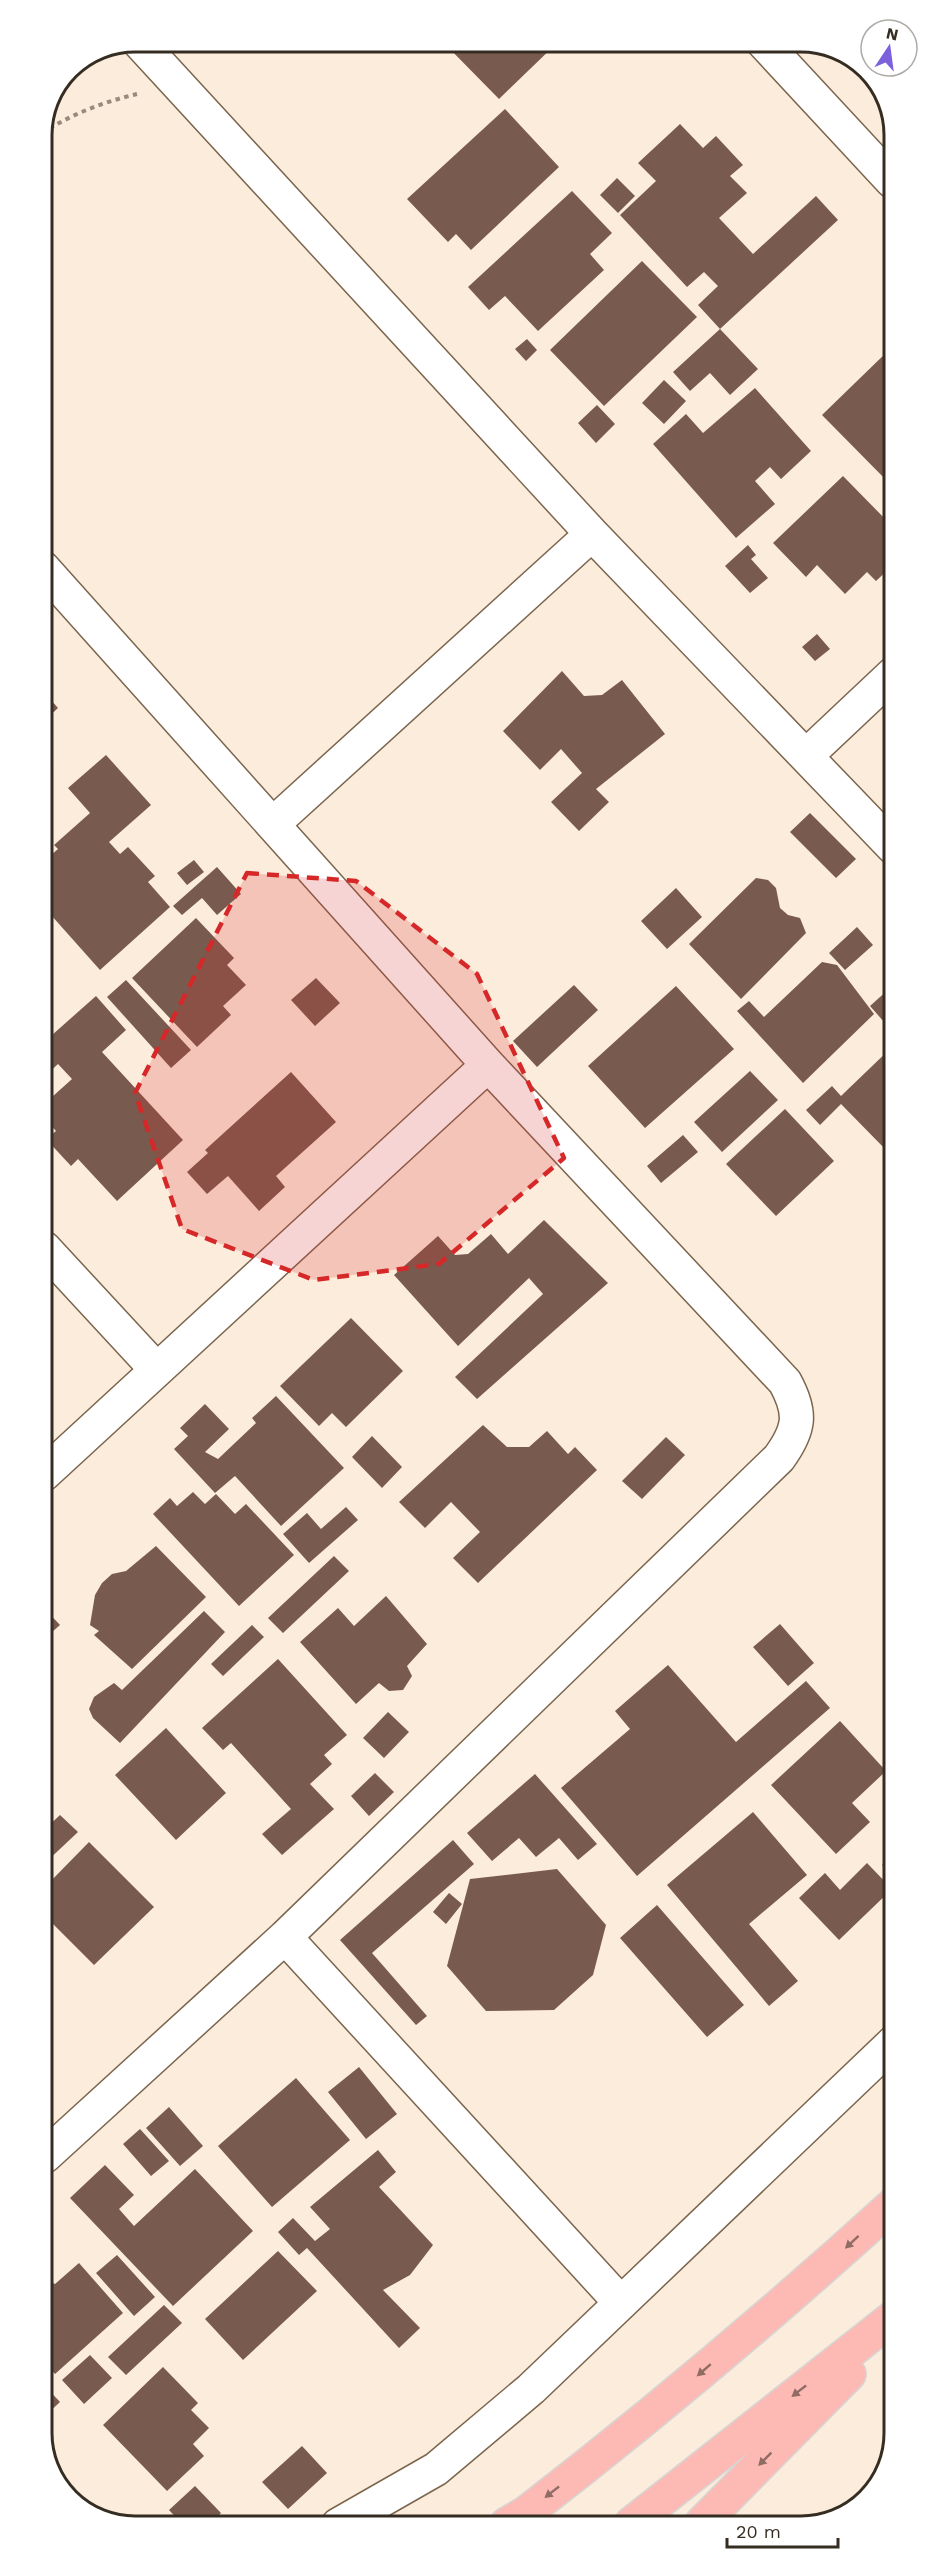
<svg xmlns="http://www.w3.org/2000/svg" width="937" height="2568" viewBox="0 0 937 2568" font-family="'Work Sans',sans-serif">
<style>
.building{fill:#795a4e}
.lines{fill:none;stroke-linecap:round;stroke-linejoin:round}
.minor-casing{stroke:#7b654d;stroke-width:36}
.highway-casing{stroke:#d7d5d3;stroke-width:36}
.path{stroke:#978b7d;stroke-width:4;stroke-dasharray:4.5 4.5;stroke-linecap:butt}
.minor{stroke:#fff;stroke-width:33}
.highway{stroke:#fdbab5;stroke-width:33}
.oneway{fill:#906c64}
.marked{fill:#d62828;fill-opacity:0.2;stroke:#d62828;stroke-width:4.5;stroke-dasharray:12 8;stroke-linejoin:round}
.rim{fill:none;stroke:#362d22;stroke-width:3}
</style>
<rect width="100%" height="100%" fill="#fcecdc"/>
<path class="building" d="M443,42H558L499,99Z
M505,109L559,167L471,250L456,234L448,242L407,199Z
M680,124L703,148L716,136L743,165L730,176L747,193L719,218L753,254L816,196L838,220L720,329L698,305L718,286L704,272L687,287L620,215L656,181L638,163Z
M617,178L635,196L618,213L600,195Z
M572,191L612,233L590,254L604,270L538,331L505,296L489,310L468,287Z
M642,261L697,317L604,406L550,350Z
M720,329L758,369L730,395L710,373L690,391L673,372Z
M527,339L537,350L526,361L515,349Z
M890,349L892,351V486L822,415Z
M664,380L686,401L664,424L642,403Z
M755,388L811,451L781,479L770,467L755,481L775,504L736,538L653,444L686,414L703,433Z
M597,405L615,424L596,443L578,423Z
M843,476L892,526V566L876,581L867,572L845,594L817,565L806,577L773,543Z
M748,545L756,555L751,559L768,578L750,593L725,566Z
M817,634L830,649L815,661L802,647Z
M562,671L584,696L602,695L622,680L665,734L596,789L609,802L579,831L551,802L582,773L561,749L540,770L503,731Z
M43,691L58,708L43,722Z
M106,755L151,805L109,842L120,854L128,847L155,876L148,882L170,907L100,970L43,906V862L58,849L54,845L90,813L68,788Z
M43,771L52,781L43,789Z
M810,813L856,859L836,878L790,832Z
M43,831L52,841L43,849Z
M194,860L204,872L187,885L177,873Z
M217,867L241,894L217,915L202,898L182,915L173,906Z
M756,878L768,880L776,888L780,908L788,915L800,918L806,933L741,999L689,944Z
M676,888L702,917L667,949L641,921Z
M196,918L234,958L227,965L246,985L223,1006L231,1015L197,1047L132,978Z
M857,927L873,945L845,970L829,953Z
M822,962L837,965L874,1014L803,1083L737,1011L749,1001L764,1017Z
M316,978L340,1003L315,1026L291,1000Z
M126,980L191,1050L171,1068L107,997Z
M574,985L598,1010L537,1067L513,1041Z
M676,986L734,1049L645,1128L588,1066Z
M890,988L893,991L892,1031L870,1006Z
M96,996L126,1030L102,1052L183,1140L117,1201L78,1159L71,1166L46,1139L56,1131L44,1118L43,1088L52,1097L72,1079L58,1064L43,1078V1043Z
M893,1046V1149L889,1153L841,1104L820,1125L806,1110L832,1086L841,1096Z
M750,1071L778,1100L722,1152L694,1122Z
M291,1072L336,1122L276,1176L285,1187L259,1211L228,1176L207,1194L187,1172L208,1153L205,1150Z
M785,1109L834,1161L776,1216L726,1164Z
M683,1135L698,1152L661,1183L647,1166Z
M544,1220L608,1283L477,1399L455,1377L543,1294L529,1278L458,1346L394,1275L438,1236L455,1255L468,1254L491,1234L508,1254Z
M351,1318L403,1371L346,1427L332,1413L319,1426L280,1386Z
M276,1396L344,1468L281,1526L235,1476L215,1493L174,1449L188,1436L180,1428L205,1404L229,1429L205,1452L218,1459L256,1423L252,1418Z
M483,1425L507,1447H529L547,1431L568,1454L575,1447L597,1470L478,1583L453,1558L480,1532L451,1502L425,1528L399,1502Z
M372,1436L402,1467L382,1488L352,1457Z
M666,1437L685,1455L642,1499L622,1481Z
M193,1492L205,1504L216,1494L235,1514L246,1504L294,1555L239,1606L153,1514L170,1498L177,1506Z
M346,1507L358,1520L309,1563L283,1534L307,1513L321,1529Z
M156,1546L206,1597L132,1669L94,1635L99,1631L90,1625L95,1595L102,1583L112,1574L126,1571Z
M334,1556L349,1571L283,1633L268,1618Z
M386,1596L427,1644L407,1666L412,1676L403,1690L389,1691L379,1683L356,1704L300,1642L338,1608L354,1626Z
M44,1608L60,1625L44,1639Z
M204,1611L225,1632L120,1743L93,1718L89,1709L94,1697L114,1683L122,1690Z
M780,1624L814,1663L788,1686L753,1647Z
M252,1625L264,1637L223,1676L211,1664Z
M278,1659L347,1735L324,1755L332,1764L310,1784L334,1809L282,1855L262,1834L291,1809L231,1743L223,1750L202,1728Z
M668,1665L736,1742L806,1681L830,1708L637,1876L561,1788L630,1729L615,1711Z
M388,1712L409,1732L384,1758L363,1738Z
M840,1721L886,1771L852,1803L870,1822L836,1854L771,1785Z
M166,1728L226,1793L176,1840L115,1775Z
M375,1773L394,1792L369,1816L351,1796Z
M535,1774L597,1844L578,1860L559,1838L536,1857L519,1838L492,1861L467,1833Z
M753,1812L807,1875L749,1924L798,1981L769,2006L667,1885Z
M60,1815L78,1832L44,1864V1830Z
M453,1840L474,1864L372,1953L427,2016L416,2025L340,1940Z
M89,1842L154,1907L94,1965L45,1916V1887Z
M894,1853V1879L882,1865Z
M867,1863L892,1889L839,1940L799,1898L825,1873L840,1890Z
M557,1869L606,1925L593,1975L554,2010L486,2011L447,1966L470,1879Z
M449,1893L462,1904L446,1924L433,1912Z
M657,1905L744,2005L707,2037L620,1938Z
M359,2067L397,2114L366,2139L328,2092Z
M296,2078L350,2140L272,2207L218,2146Z
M169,2107L203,2146L180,2166L146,2128Z
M140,2129L169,2161L151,2176L123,2144Z
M378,2150L396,2172L379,2187L433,2245L410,2275L383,2290L420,2328L399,2348L307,2248L299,2255L278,2232L293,2218L315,2241L330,2229L310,2207Z
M105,2165L134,2195L119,2209L134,2226L195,2169L253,2231L173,2306L70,2198Z
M278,2251L317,2291L243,2360L205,2319Z
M117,2255L155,2297L134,2316L96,2273Z
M79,2263L123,2313L55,2374L45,2363V2279L55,2284Z
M164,2305L182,2323L126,2375L108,2357Z
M90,2355L112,2378L84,2404L62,2380Z
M163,2367L198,2403L191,2410L209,2428L193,2444L204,2456L167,2491L103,2425Z
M45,2386L60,2402L45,2416Z
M302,2446L327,2473L288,2509L262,2482Z
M195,2486L221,2513L209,2525L184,2526L169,2510Z"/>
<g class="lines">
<g class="minor-casing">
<path id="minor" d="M139,42L592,534L893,847
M763,42L892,181
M43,568L488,1065L785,1382C802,1413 800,1429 779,1458L285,1937L45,2156
M807,755L893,674
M273,824L592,534
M44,1248L156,1369
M44,1474L488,1065
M285,1937L620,2302
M338,2525L436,2469L531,2389L894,2042"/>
</g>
<g class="highway-casing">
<path id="highway" d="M702,2523L849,2374
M507,2524L526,2513C653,2415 776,2311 895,2203
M631,2524L895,2316"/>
</g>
<path class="path" d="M42,133C72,114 103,102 137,94"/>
<use href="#minor" class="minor"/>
<use href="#highway" class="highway"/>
</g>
<defs><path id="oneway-solid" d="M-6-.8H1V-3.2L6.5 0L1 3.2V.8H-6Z" transform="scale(1.5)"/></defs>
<g class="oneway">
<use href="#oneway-solid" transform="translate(852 2242) rotate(137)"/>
<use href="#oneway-solid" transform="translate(704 2370) rotate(139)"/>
<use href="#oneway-solid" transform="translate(799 2391) rotate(142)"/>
<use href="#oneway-solid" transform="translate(765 2459) rotate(135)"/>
<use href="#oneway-solid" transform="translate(552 2492) rotate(142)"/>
</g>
<path class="marked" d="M247,873L356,881L477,974L564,1158L439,1264L314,1280L182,1229L135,1093Z"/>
<path d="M0 0H937V2568H0ZM135 52H801A83 83 0 0 1 884 135V2433A83 83 0 0 1 801 2516H135A83 83 0 0 1 52 2433V135A83 83 0 0 1 135 52Z" fill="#fff" fill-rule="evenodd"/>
<path class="rim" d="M135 52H801A83 83 0 0 1 884 135V2433A83 83 0 0 1 801 2516H135A83 83 0 0 1 52 2433V135A83 83 0 0 1 135 52Z"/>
<g transform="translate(889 48) rotate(13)"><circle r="28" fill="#ffffff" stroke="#afaba7" stroke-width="1.5"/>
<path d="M0-4.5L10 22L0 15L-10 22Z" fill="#7b61dc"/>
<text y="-9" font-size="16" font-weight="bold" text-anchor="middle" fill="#362d22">N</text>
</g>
<path d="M727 2538v9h111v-9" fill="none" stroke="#362d22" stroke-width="3"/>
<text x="736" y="2538" font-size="18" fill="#362d22" stroke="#ffffff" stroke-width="4.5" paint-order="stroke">20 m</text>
</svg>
